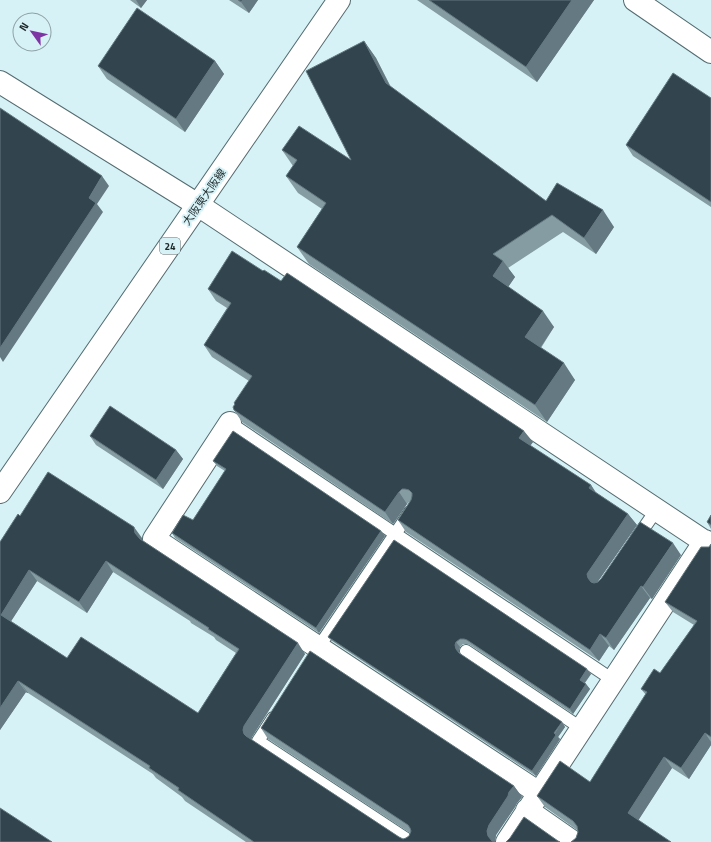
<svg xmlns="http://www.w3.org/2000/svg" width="711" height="842" viewBox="0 0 711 842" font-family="'Titillium Web','Noto Sans JP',sans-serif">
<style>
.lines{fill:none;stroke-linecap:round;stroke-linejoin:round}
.lane-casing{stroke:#546c70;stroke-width:14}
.street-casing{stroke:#546c70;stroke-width:24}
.primary-casing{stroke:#546c70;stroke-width:24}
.lane{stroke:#fff;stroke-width:12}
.street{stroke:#fff;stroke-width:22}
.primary{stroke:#fff;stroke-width:22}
.wall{fill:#849ca2;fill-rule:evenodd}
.shaded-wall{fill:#647981}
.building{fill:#32454e;stroke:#647981;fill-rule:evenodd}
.labels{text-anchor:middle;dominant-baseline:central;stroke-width:4;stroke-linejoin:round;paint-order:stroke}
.shield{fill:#d7f2f7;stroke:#566568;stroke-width:1}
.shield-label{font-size:10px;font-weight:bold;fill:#1e292a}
.street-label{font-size:11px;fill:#1e292a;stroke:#d7f2f7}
</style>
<rect width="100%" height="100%" fill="#d7f2f7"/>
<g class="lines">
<g class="lane-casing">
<path id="lane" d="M230,423L613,680
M637,538L657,509
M316,651L410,512
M466,651L581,728
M273,718L258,741L411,842"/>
</g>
<g class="street-casing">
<path id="street" d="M635,0L711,52
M0,82L198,205L711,546
M230,423L154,539L539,793
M527,810L573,842
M507,842L705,541"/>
</g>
<g class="primary-casing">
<path id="primary" d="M0,492L339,0"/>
</g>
<use href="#lane" class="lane"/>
<use href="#street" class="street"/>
<use href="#primary" class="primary"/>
</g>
<path class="wall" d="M130,0H147L141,8Z
M229,0H258L249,13Z
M417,0H594L537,82Z
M364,41L376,58L391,87L546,201L614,227L596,254L563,232L508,268L515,277L508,287L554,327L541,348L575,380L547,422L309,264L297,247L322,209L298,193L286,176L293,166L282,150L351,160Z
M215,61L224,74L185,132L107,79L98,66Z
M711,98V207L633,156L626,145Z
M263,271L533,442L530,446L591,485L595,492L628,514L637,525L597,582L681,555L652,599L650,598L614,650L609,646L599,661L406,532L398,520L410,501L407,504L393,524L242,422L234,410L249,381L212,357L204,345L227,308L216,301L208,289Z
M90,436L176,450L183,459L163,489L96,445Z
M213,461L381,531L385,536L319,633L175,538L172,533L193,520L225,471L217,466Z
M711,515V529L707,522Z
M20,516L142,538V540L305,654L252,737L251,740L399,837L403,839L406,838L409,836L410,833L268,739L261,728L514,786L522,797L517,803L515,807L496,835L495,842H246L185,801L182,797L156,778L153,774L28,693H27L26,692L0,730V542ZM113,572L190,621L191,623L214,637L216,640L236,653L198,713L67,658L11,621L37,581L87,613Z
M394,540L591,674L585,683L590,689L573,714L470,645L467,644H463L460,647L459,650V653L562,722L565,727L558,737L560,739L536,776L332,641L328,637Z
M711,544V745L689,779L672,768L638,820L576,838L578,832L577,830L545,807L537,796L590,782L646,695L641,689L660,673L694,625L673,612L665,602L709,547Z"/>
<path class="shaded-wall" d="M136,0H147L141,8Z
M243,0H258L249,13L241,2Z
M572,0H594L537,82L526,67Z
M364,41L376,58L397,100L386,83Z
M215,61L224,74L185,132L176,119Z
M102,176L109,186L97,204L103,212L3,362L0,357V348L89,198Z
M603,210L614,227L596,254L584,238Z
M503,261L515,277L504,293L493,276Z
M543,311L554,327L536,354L525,337Z
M564,363L575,380L547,422L535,405Z
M524,431L533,442L527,450L519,438Z
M176,450L183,459L163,489L156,480Z
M591,485L599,497L589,488Z
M399,492L407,504L393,524L385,512Z
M628,514L637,525L597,583L596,590L588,578L587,574L589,571Z
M134,527L142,538L143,544L135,533Z
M381,531L385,536L319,633L316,628Z
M673,543L681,555L652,599L643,587Z
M106,561L113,572L87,613L79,602Z
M29,570L37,581L8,626L1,615Z
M641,586L650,598L614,650L606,638Z
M600,634L609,646L599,661L590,650Z
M456,642L460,647L459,650V654L456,649L455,645Z
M298,643L305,654L252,737L251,741L244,734L243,730L244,726Z
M587,669L591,674L583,685L580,680Z
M18,681L26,692L0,730V708Z
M20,682L28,693H27Z
M586,684L590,689L573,714L570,709Z
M562,722L565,727L558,737L560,739L536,776L532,771Z
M705,733L711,742V745L689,779L681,768Z
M664,757L672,768L636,824L628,813Z
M514,786L522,797L517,803L515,807L496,835L495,842H492L488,836L487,831L489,825L509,792Z"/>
<path class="building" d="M238,0H243L241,2Z
M429,0H572L526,67Z
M137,8L215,61L176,119L98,66Z
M364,41L386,83L546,201L557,183L603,210L584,238L552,215L493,254L503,261L493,276L543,311L525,337L564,363L535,405L297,247L326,203L286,176L297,160L282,150L299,126L351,160L306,71Z
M673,73L711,98V202L626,145Z
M0,108L102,176L89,198L96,203L0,348Z
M232,251L263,271L264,270L281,281L287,273L524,431L519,438L591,485L589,488L628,514L589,571L587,574L588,578L591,582L594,583L598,582L601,579L640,522L673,543L643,587L641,586L606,638L600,634L590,650L398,520L411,500L412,496V493L409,490L405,489H402L399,492L385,512L234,410L233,407L235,404L234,403L252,376L204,345L231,303L208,289Z
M110,406L176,450L156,480L90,436Z
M233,431L381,531L316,628L172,533L183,515L193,520L226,469L213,461Z
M48,472L134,527L135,533L140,539L298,643L244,726L243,730L244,734L246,736L399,837L403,839L406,838L409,836L411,831L410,828L408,825L261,728L310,651L514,786L509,792L508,796L489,825L487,831L488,836L492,841L494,842H254L178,790L179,788L149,768L150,766L20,682L18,681L0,708V542L18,514L20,516ZM106,561L184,612L209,628L208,629L239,649L198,713L81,637L67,658L1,615L29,570L79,602Z
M711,515V525L707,522Z
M394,540L587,669L580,680L586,684L570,709L467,640L464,639H460L456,642L455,645L456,649L459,653L562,722L554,733L556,735L532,771L328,637Z
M711,544V737L705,733L681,768L664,757L628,813L671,842H571L576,838L578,832L577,826L573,821L537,796L560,761L590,782L647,692L641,689L654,669L660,673L697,621L665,602L701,547H709Z
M0,808L52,842H0Z
M524,817L558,841L560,842H506L510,838Z"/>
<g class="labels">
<rect class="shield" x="160" y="238" width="20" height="16" rx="3"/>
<g class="shield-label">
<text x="170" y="246">24</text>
</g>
<g class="street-label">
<text transform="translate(204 197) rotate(-55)">大阪東大阪線</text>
</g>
</g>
<g transform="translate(32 32) rotate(303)"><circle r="19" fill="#d7f2f7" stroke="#8da2a5"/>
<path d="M0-3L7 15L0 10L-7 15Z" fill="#7f34a6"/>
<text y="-6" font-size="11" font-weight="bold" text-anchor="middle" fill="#1e292a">N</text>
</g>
</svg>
